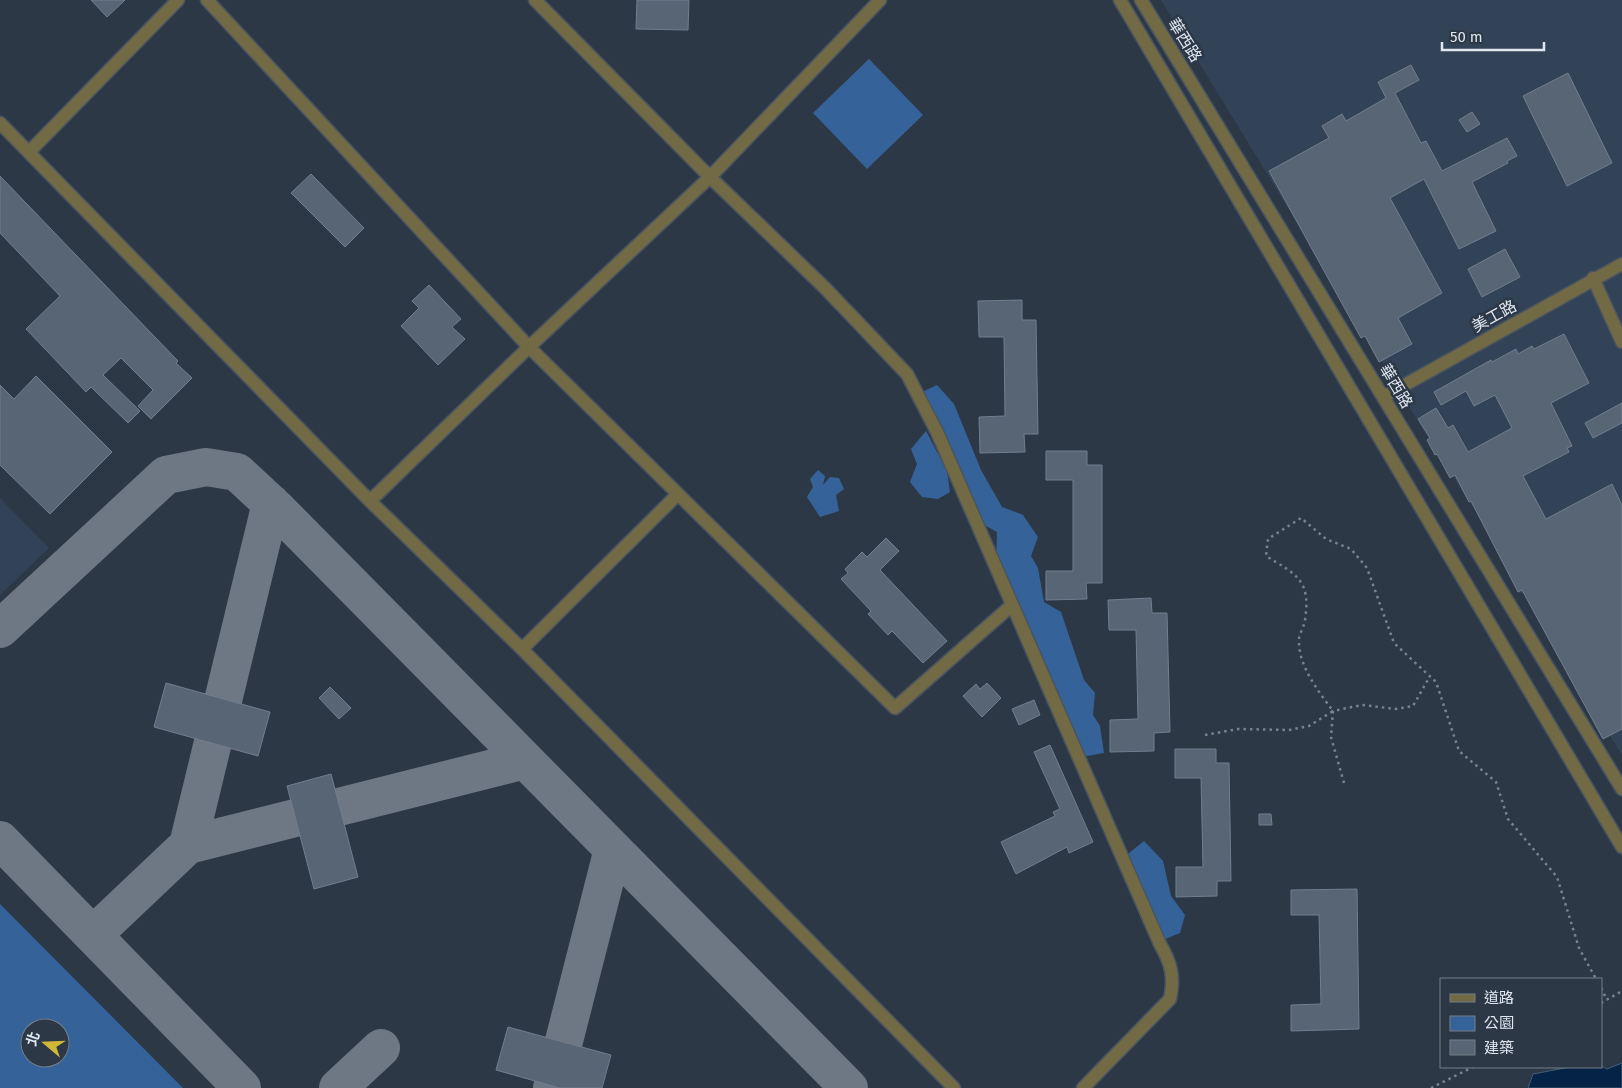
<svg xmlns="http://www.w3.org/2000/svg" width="1622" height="1088" viewBox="0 0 1622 1088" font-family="'Fira Sans','Noto Sans TC',sans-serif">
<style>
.built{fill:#334357}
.green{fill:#356399;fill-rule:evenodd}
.water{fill:#042346;stroke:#455e79}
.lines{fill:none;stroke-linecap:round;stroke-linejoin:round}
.taxiway{stroke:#6e7884;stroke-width:38}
.building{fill:#586575;stroke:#717e8f}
.minor-casing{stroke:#495462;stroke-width:15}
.path{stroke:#79838f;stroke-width:2.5;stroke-dasharray:2.5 4;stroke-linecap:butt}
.minor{stroke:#716a44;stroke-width:12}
.labels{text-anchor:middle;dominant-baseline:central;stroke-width:5;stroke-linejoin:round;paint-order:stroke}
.street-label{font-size:16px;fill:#dee6ef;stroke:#2d3847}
</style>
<rect width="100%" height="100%" fill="#2d3847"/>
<path class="built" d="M1161,0H1622V755L1524,594L1518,592L1479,516L1438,454Z
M0,498L49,548L0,595Z"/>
<path class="green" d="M869,59L923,115L867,169L813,113Z
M937,385L954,404L981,470L1002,507L1023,515L1038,537L1031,556L1038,568L1044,602L1061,612L1084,680L1095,693L1093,715L1100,726L1104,753L1081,757L996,567L997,532L977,521L922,392Z
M926,431L947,471L950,492L938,499L922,497L910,482L917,464L911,449Z
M818,470L825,476L823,485L830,477L839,478L844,489L836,495L839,511L820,517L807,497L813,487L810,479Z
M1144,841L1163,861L1171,896L1185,915L1180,933L1163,940L1152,937L1142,922L1148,899L1142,898L1123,858Z
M0,904L183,1088H0ZM30,1028H60V1058H30Z"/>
<path class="water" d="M1622,1063V1088H1528L1533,1074C1552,1071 1593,1060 1607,1069Z"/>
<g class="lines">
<path class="taxiway" d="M271,503L188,845L525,760
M0,629L166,475L206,467L237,472L279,511L849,1088
M0,840L242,1088
M93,935L188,845
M338,1088L381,1048
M552,1088L613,849"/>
</g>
<path class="building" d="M91,0H125L107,17Z
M637,0H689L688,30L636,29Z
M1411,65L1419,80L1395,93L1421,143L1426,141L1442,171L1507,138L1517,156L1507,161L1508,163L1472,182L1496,231L1459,249L1424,179L1390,198L1442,293L1398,318L1412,344L1379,362L1365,336L1361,338L1269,171L1329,138L1322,126L1342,114L1346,121L1386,98L1378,82Z
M1568,73L1612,163L1567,186L1523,96Z
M1472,112L1480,124L1467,132L1459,120Z
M311,174L364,228L345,247L291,193Z
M0,176L178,361L176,363L192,378L151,419L138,406L153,390L121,358L103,375L140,411L128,423L91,387L86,392L26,329L60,296L0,233Z
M1505,249L1520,277L1482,297L1468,269Z
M429,285L461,319L452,327L465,339L438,365L401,326L419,308L412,301Z
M1022,300V320H1036L1038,434H1024L1025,452L980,453L979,417L1005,416L1004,337H979L978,301Z
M1564,334L1589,383L1551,403L1572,446L1567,448L1569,452L1523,476L1546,519L1612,484L1622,505V729L1603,739L1522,590L1518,592L1471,501L1469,502L1455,475L1450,478L1437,454L1435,455L1427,440L1430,438L1418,419L1436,408L1448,428L1453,425L1468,452L1512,428L1495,395L1474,406L1466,391L1441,405L1434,392L1491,360L1492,362L1516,349L1518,354L1532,346L1534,349Z
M36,376L112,452L50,514L0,465V385L14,399Z
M1622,403V423L1593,438L1585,423Z
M1046,451H1087V465H1102V583H1086L1087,599L1046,600V571H1073V480H1046Z
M886,538L899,551L880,570L947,641L923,663L892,631L888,635L868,614L871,611L841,579L848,573L845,569L862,552L867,557Z
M1151,598L1152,613H1167L1170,732L1154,733V751L1110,752V720L1138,719L1136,630H1109L1108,600Z
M166,683L270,712L258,756L154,727Z
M987,683L1001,698L982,717L963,696L976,684L980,689Z
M330,687L351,708L339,719L319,698Z
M1034,700L1040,715L1019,725L1012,709Z
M1050,745L1093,842L1069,853L1067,847L1016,874L1001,842L1055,816L1053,812L1060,809L1034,752Z
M1175,749H1216V763H1229L1231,881H1217V896L1176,897V867H1203L1201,778H1175Z
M331,774L358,877L314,889L287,786Z
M1259,814H1271L1272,825H1259Z
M1357,889L1359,1029L1291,1031V1005L1321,1004L1319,915H1291V890Z
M508,1027L611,1055L602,1088H560L496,1070Z"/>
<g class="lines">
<g class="minor-casing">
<path id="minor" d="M207,0L529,347L895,708L1012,605
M535,0L710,177L825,288L907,374L937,432L1160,944C1171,963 1175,977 1170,999L1083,1088
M1120,0L1622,847
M1141,0L1622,789
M0,123L370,501L522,649L954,1088
M29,152L178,0
M1593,278L1622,342
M1383,397L1622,264
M370,501L529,347L710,177L880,0
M522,649L678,494"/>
</g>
<path class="path" d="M1205,735L1238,729L1289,730L1309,726L1333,711C1319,692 1299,667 1299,642C1298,635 1304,628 1305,620C1311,580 1297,575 1266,556L1268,539L1301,518L1326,539L1351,549L1367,568L1394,643L1436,682L1459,751L1496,782L1508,819L1557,877L1579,948L1596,979
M1344,783L1331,737L1333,711L1362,705L1396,709L1413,706L1430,676
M1601,988L1607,1000
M1601,1003L1622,991
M1431,1088L1473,1067"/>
<use href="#minor" class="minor"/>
</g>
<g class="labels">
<g class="street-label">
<text transform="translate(1185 40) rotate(58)">華西路</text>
<text transform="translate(1494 316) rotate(-29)">美工路</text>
<text transform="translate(1396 386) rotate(59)">華西路</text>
</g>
</g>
<rect x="1440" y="978" width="162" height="90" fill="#2d3847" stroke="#747e8a"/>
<rect x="1450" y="994" width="25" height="8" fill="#716a44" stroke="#747e8a"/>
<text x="1484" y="1003" font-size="15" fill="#dee6ef">道路</text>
<rect x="1450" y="1016" width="25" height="15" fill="#356399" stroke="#747e8a"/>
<text x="1484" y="1028" font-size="15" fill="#dee6ef">公園</text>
<rect x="1450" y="1040" width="25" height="15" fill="#586575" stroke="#747e8a"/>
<text x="1484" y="1053" font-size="15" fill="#dee6ef">建築</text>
<g transform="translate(45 1043) rotate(289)"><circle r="24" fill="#2d3847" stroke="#747e8a"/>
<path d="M0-4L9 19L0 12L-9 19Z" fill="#d0b837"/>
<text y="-8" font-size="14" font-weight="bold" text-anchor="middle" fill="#dee6ef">北</text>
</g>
<path d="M1442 42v8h102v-8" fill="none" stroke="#dee6ef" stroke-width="2.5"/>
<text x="1450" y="42" font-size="15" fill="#dee6ef" stroke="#2d3847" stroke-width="4" paint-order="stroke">50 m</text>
</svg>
